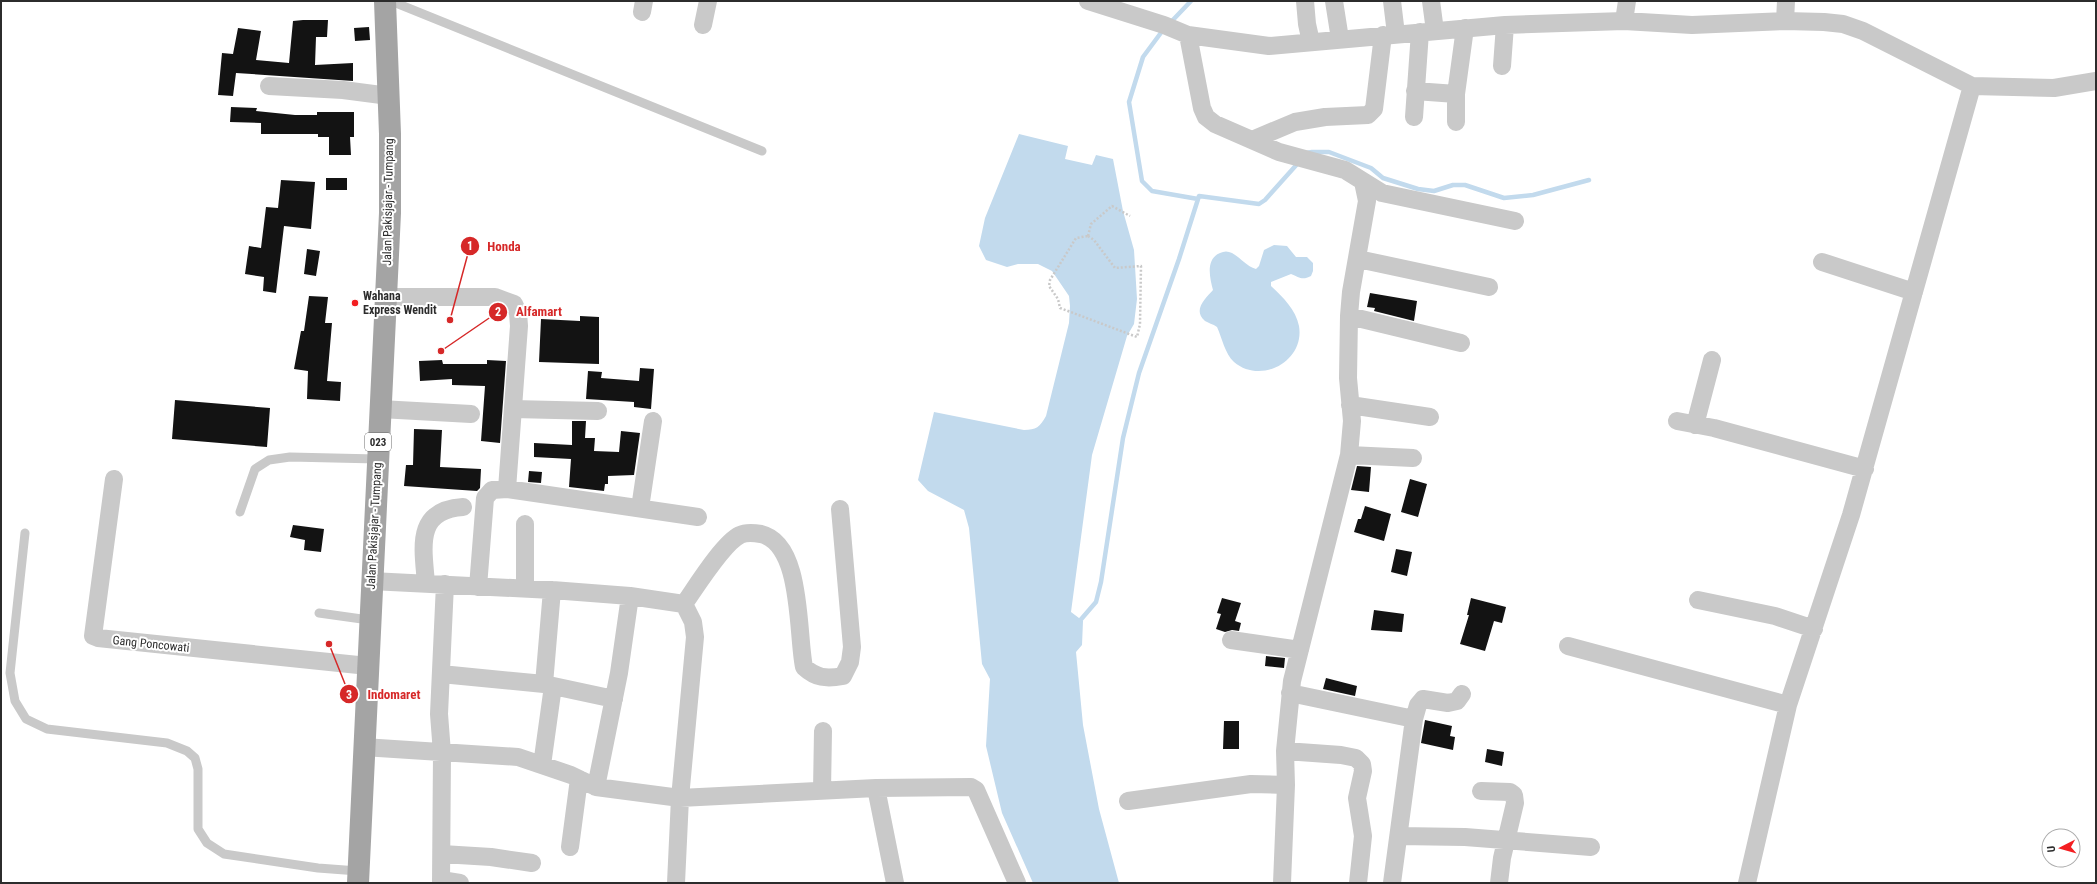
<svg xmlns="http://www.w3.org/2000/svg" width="2097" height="884" viewBox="0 0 2097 884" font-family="'Roboto Condensed',sans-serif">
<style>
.water{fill:#c2daed}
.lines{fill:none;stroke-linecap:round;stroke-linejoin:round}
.stream{stroke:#c2daed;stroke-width:4.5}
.building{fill:#131313}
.path{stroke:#c9c9c9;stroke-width:2.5;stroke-dasharray:2 2;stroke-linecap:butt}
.service{stroke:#c9c9c9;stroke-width:9}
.minor{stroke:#c9c9c9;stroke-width:18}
.primary{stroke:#a4a4a4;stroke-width:22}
.poi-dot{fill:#f31e21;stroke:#fff;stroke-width:1.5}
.labels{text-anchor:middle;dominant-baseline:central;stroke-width:4;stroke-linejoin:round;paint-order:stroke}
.shield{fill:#fff;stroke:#6b6b6b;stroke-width:1}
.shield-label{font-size:11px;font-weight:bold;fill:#2c2c2c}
.street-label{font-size:12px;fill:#2c2c2c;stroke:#fff}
.poi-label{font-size:12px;font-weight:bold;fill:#2c2c2c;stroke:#fff;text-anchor:start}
.leader{fill:none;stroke:#d62828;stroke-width:1.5}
.callout-dot{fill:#d62828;stroke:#fff;stroke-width:1.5}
.mark-label{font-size:12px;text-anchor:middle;font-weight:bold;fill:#fff}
.callout-label{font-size:13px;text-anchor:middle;font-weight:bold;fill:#d62828;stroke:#fff;stroke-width:4;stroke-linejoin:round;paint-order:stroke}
</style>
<rect width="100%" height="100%" fill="#fff"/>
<path class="water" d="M1019,134L1068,146L1065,159L1092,165L1096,155L1113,159L1123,211L1134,250L1137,299L1134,324L1127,336L1092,455L1071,612L1083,621L1082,645L1076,652L1083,725L1099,809L1119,883H1033L1002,813L986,746L990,679L982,664L969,528L964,510L928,491L918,480L934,412L1024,430C1036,430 1040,427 1046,416L1069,323L1070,306L1069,296L1052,271L1038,264H1018L1007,267L986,260L979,246L985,218Z
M1274,245L1287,246L1296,257H1307L1313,263V271L1311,276C1302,281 1299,277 1291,274L1271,282V286C1283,297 1296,310 1299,326C1305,361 1261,385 1234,362C1225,354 1222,338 1217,327C1213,324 1208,323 1205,321C1192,310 1206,298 1213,290C1210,279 1205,259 1220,253C1224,251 1228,251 1232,253C1241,258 1246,266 1256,269L1259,266L1264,250Z"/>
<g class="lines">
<path class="stream" d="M1170,23L1191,1
M1163,30L1143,57L1129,102L1142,181L1152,191L1198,199
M1306,153L1312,152H1329L1371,168L1383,178L1418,189L1434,191L1453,185H1465L1504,198L1533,195L1589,180
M1077,624L1096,602L1101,582L1123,438L1139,373L1179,259L1199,196L1259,204L1265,200L1299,162"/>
</g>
<path class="building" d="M303,20H328L327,37H316L315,65L353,63V81L236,73L233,96L218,95L222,53L233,54L238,28L261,31L256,60L289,63L293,21Z
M369,27L370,40L355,41L354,28Z
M231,107L257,108L256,111L295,115H317V112H354V137H350L351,155H329V137H318V134H261V123L230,122Z
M326,178H347V190H326Z
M281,180L315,182L311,229L284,226L276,293L263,291L264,277L245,274L249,246L261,248L266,207L278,208Z
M307,249L320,251L316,276L304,274Z
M1370,293L1417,301L1414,321L1374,311L1375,308L1367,307Z
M309,296L328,297L325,323H332L327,381L341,382L340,401L307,399L308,371L294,369L301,331H304Z
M580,316L599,317V364L539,362L541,319L580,321Z
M442,360L443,364H487V360L506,361L500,443L481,441L485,386L452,385V379L420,381L419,361Z
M640,368L654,369L651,409L634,407V402L586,399L588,371L602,372L601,378L639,381Z
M175,400L270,408L267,447L172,439Z
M572,421H586L585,438H595L594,451L619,452L621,431L640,433L634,475L608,476V484H605L604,491L569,487L571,459L534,457V443L572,445Z
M414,429L442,430L440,467L481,469L480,488L477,491L404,486L406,465H413Z
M1357,466L1371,467L1369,492L1351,490Z
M529,471L542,472L541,483L528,482Z
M1410,479L1427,484L1418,517L1401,512Z
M1365,506L1391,514L1384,541L1354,532L1358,519H1361Z
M293,525L324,529L321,552L304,550L305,540L290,537Z
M1396,549L1412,552L1407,576L1391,572Z
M1222,598L1241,603L1235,621L1241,623L1239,631L1232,630L1225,632L1216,629L1221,614L1217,613Z
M1471,598L1506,607L1502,623L1494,621L1485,651L1460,644L1469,615H1467Z
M1374,610L1404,614L1402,632L1371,630Z
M1266,656L1285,658L1284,668L1265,666Z
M1326,678L1357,686L1355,696L1323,689Z
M1425,720L1452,726L1450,736L1455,737L1453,750L1421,743Z
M1224,721H1239V749H1223Z
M1487,749L1504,752L1502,766L1485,762Z"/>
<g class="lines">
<path class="path" d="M1088,236L1094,240L1115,268L1141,266L1140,324L1137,337L1060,308L1058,299L1049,286L1050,280L1076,238Z
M1088,236L1091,224L1112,206L1130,216"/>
<path class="service" d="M391,1L762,151
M240,512L255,469L269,460L290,457L377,459
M25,533L10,673L15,701L26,719L47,729L167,743L187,751L195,758L198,769V829L207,843L224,854L318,868L358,871
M319,613L369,620"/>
<path class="minor" d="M1088,1L1164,25L1188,35L1269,46L1505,25L1624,21L1692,25L1785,21L1824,22L1843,24L1863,31L1972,86L2054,88L2096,81
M1305,1L1307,24L1311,42
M1334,1L1340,39
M1392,1L1396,34
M1431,1L1435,31
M642,12L644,1
M1624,21L1627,1
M1785,21L1786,1
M703,25L708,1
M1188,35L1202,108L1206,117L1215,124L1279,152L1345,170L1382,193L1515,221
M1502,66L1505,25
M269,86L343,90L389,96
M1415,91L1456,94
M1414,117L1420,32
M1456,122V94L1465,28
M1252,140L1295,122L1325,117L1368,115L1374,109L1383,35
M1358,259L1489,287
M1822,262L1914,292
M385,297H495L514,304L518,313L519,326L507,489
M1349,316L1461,343
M1350,405L1430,417
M380,409L471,414
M513,409L598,411
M1677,421L1714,428L1865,469
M1695,425L1712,360
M1349,455L1413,458
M114,479L93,636L98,638L368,666
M640,508L653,421
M371,581L552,590L630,596L684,604L693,622L695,637L680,798L676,883
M426,583C423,547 415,510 463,507
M478,587L485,498L492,490L507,489L698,517
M525,588V524
M1698,600L1775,616L1814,629
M684,604C696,587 723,543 740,535C746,532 755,533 761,534C803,544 797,634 804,667C816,678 826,679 843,676L850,662L852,647L840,509
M1231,640L1300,650
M1568,646L1788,705
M441,674L544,684L614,699
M544,684L552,590
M1290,693L1414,719L1392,883
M1414,719L1418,705L1423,699L1448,703L1457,701L1462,694
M363,747L518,757L571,775L596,787L680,798L876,788L971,787L976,790L1017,883
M1285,751L1341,755L1356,758L1362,764L1363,771L1357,798L1363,836L1358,883
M542,765L553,686
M596,787L619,673L630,596
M876,788L895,883
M822,791L823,731
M1481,791L1510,792L1514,795L1515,803L1502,858L1499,883
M1128,801L1251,784L1286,785
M1399,836L1465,837L1591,847
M570,847L579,779
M442,854L491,857L532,863
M441,880L460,883
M441,883L442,753L439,714L445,584
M1282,883L1286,785L1285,751L1292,681L1349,455L1352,421L1348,378L1349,316L1351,292L1367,201L1363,182
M1747,883L1788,705L1851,515L1972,86"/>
<path class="primary" d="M358,883L390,213V134L385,1"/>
</g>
<circle class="poi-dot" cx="355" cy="303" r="4"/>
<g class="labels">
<rect class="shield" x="365" y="433" width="26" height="18" rx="3"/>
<g class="shield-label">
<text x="378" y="442">023</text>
</g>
<g class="street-label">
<text transform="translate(388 202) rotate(-89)">Jalan Pakisjajar - Tumpang</text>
<text transform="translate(374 526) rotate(-87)">Jalan Pakisjajar - Tumpang</text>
<text transform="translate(151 644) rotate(6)">Gang Poncowati</text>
</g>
<g class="poi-label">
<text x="363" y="296">Wahana<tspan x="363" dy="14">Express Wendit</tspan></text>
</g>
</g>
<path class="leader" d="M450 320L470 246M441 351L498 312M329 644L349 694"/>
<g class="callout-dot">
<circle cx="450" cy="320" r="4"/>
<circle cx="441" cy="351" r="4"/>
<circle cx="329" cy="644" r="4"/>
<circle cx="470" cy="246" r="10"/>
<circle cx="498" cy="312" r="10"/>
<circle cx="349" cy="694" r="10"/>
</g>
<g class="mark-label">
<text x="470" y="250">1</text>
<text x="498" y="316">2</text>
<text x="349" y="699">3</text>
</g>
<g class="callout-label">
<text x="504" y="251">Honda</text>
<text x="539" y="316">Alfamart</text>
<text x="394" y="699">Indomaret</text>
</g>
<rect width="2097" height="884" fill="none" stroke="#2c2c2c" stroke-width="4"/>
<g transform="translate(2061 848) rotate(264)"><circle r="19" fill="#ffffff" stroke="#ababab"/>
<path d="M0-3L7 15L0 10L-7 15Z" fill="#f31e21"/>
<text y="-6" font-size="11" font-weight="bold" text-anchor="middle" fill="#2c2c2c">U</text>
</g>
</svg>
